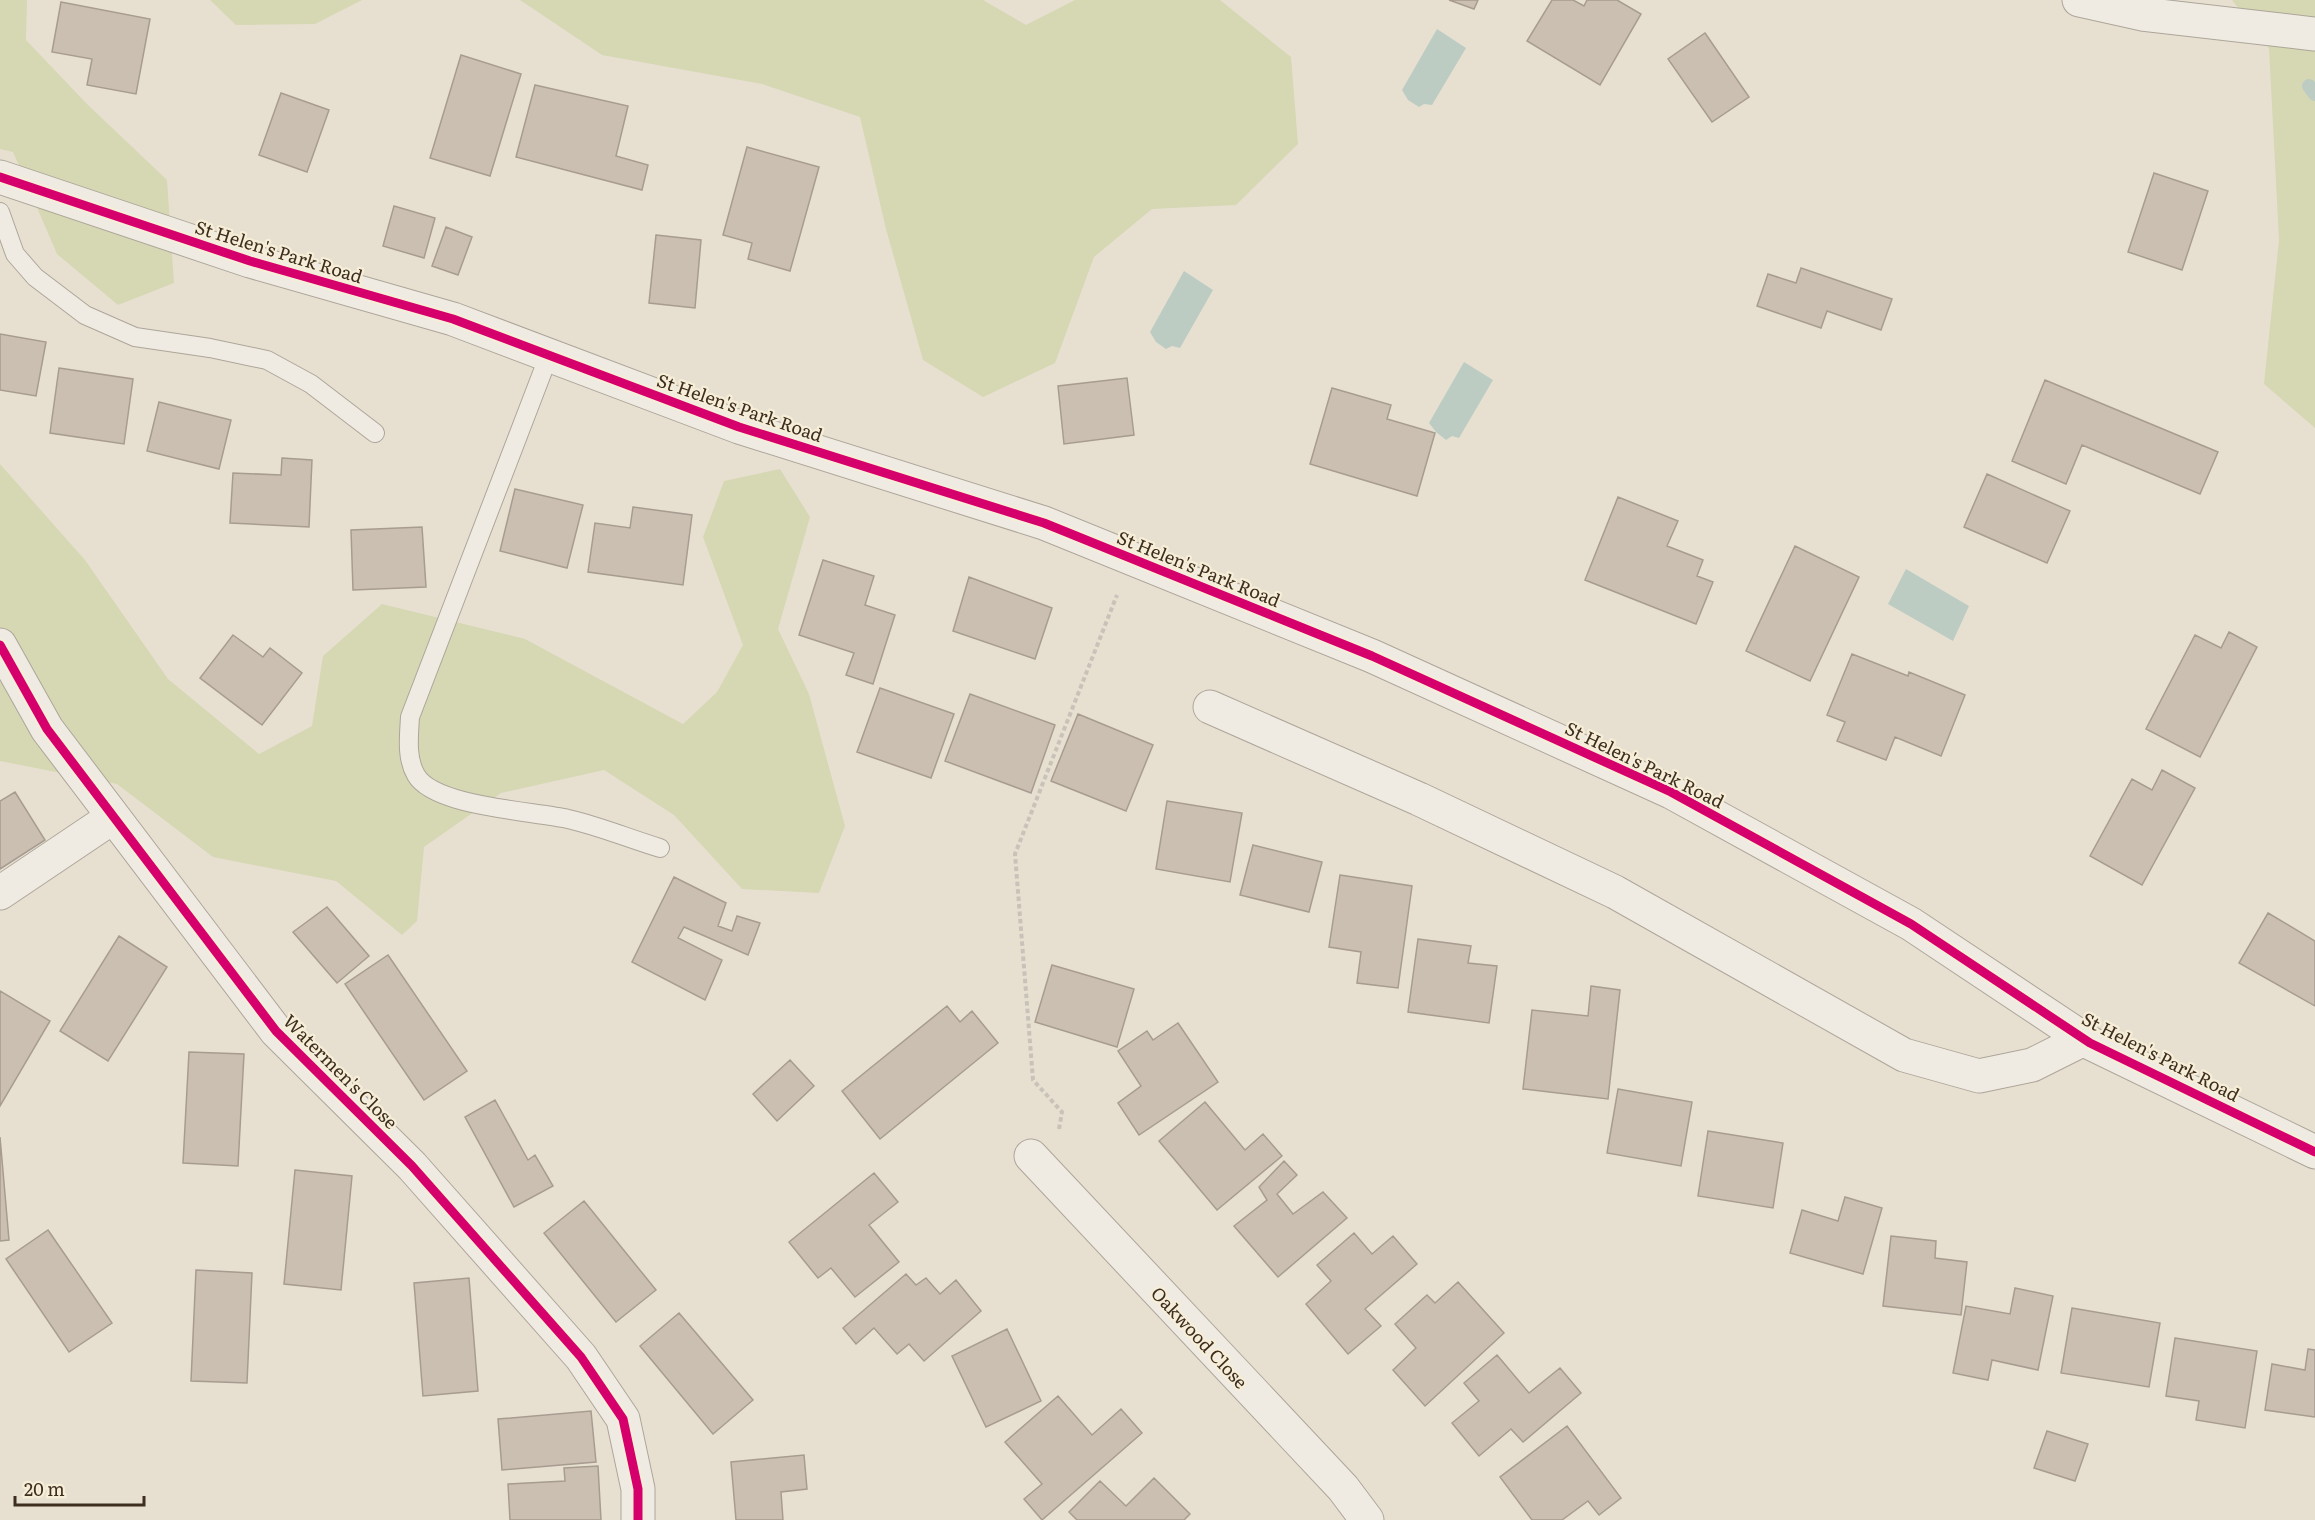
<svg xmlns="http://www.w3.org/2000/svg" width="2315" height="1520" viewBox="0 0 2315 1520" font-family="Literata,serif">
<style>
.green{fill:#d6d7b3}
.water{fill:#bcccc2}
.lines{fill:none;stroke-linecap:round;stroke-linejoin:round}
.stream{stroke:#bcccc2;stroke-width:14}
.building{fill:#cbbfb2;stroke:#a89c90;stroke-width:1.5}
.service-casing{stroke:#ada599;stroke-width:20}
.minor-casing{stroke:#ada599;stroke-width:35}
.path{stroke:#c8c2b9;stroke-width:4;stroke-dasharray:4.5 3;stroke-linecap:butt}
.service{stroke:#efebe3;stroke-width:18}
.minor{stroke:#efebe3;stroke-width:33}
.cycleway-casing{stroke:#f7eed8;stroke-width:13}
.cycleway{stroke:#d6006c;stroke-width:9}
.labels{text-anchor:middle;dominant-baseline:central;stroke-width:4.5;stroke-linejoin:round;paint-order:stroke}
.street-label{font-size:18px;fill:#3d2e20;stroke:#f7eed8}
</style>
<rect width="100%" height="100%" fill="#e7e0d1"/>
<path class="green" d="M0,0H27L26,40L87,104L167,180L174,283L118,305L57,254L13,152L0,149Z
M210,0H362L315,24L236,25Z
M520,0H983L1026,25L1075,0H1220L1291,57L1298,144L1236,205L1152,209L1094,257L1055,363L983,397L923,360L886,229L860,117L762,84L602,55Z
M2232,0H2315V428L2264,384L2279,240L2269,48Z
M0,464L85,560L168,679L259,754L312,726L323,656L382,604L525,639L683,724L717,692L743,645L703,537L724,481L780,469L810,517L778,629L809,694L845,826L819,893L742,889L674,815L604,770L501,793L424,847L417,921L402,935L336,881L213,857L117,784L0,761Z"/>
<path class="water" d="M1437,29L1466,48L1432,105L1424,104L1419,107L1408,100L1402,90Z
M1184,271L1213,290L1180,348L1172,346L1166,349L1156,342L1150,332Z
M1464,362L1493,380L1459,438L1452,436L1446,440L1436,432L1429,423Z
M1906,569L1969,606L1953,641L1888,604Z"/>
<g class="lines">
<path class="stream" d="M2309,86L2315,94"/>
</g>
<path class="building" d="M1449,0H1478L1474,9Z
M1552,0H1573L1584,6L1587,0H1617L1641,14L1600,85L1527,41Z
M61,2L150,19L136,94L87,85L92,59L52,52Z
M1705,33L1749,97L1712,122L1668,59Z
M461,55L521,74L490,176L430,158Z
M535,85L628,106L616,156L648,165L642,190L516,157Z
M281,93L329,110L307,172L259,155Z
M747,147L819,167L790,271L748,259L752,243L723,235Z
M2154,173L2208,191L2182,270L2128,252Z
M394,206L435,218L424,258L383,246Z
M446,227L472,237L458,275L432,266Z
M656,235L701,240L695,308L649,303Z
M1801,268L1892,299L1881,330L1827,311L1821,328L1757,306L1768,274L1796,283Z
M0,334L46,342L36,396L0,390Z
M59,368L133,379L124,444L50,433Z
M1127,378L1134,435L1064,444L1058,386Z
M2045,380L2218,452L2200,494L2082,445L2066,484L2012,461Z
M1332,388L1391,405L1387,419L1435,433L1417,496L1310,464Z
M159,402L231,420L219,469L147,451Z
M282,458L312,460L309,527L230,523L233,473L281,475Z
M1987,474L2070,511L2047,563L1964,527Z
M515,489L583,505L567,568L500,551Z
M1618,497L1678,521L1667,546L1703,560L1697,576L1713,582L1696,624L1585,580Z
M633,507L692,515L683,585L588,572L595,523L630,528Z
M422,527L426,587L353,590L351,530Z
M1795,546L1859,577L1810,681L1746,651Z
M823,560L874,576L865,605L895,615L873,684L846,675L854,653L799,635Z
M969,577L1052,608L1035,659L953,631Z
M2229,632L2257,647L2200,757L2146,729L2195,635L2221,648Z
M233,635L263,657L270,648L302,673L262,725L200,678Z
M1852,654L1908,676L1909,672L1965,695L1941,756L1895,737L1886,760L1837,741L1845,722L1827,715Z
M880,688L954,714L931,778L857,752Z
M970,694L1055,725L1031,793L945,761Z
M1078,714L1153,745L1126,811L1051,781Z
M2162,770L2195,788L2142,885L2090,856L2132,779L2152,790Z
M15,792L45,840L0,869V801Z
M1167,801L1242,813L1230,882L1156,869Z
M1253,845L1322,862L1309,912L1240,895Z
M1340,875L1412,886L1398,988L1357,983L1361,952L1329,947Z
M674,877L726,903L718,926L732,931L737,916L760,923L748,955L684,927L678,938L722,960L705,1000L632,962Z
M327,907L369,956L337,983L293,932Z
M2268,913L2315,941V1006L2239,963Z
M119,936L167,967L108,1061L60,1031Z
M1418,939L1471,946L1468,963L1497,966L1489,1023L1408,1012Z
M388,955L467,1071L424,1100L345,984Z
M1052,965L1134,989L1117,1047L1035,1022Z
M1591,986L1620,990L1608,1099L1523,1089L1532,1010L1588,1016Z
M0,991L50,1021L0,1106Z
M947,1006L960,1022L972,1011L998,1043L880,1139L842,1091Z
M1178,1023L1218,1082L1139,1135L1118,1103L1141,1086L1118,1051L1147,1031L1153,1040Z
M189,1052L244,1054L238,1166L183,1163Z
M790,1060L814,1086L777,1121L753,1094Z
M1618,1089L1692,1102L1681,1166L1607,1153Z
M495,1100L528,1160L535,1155L553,1186L514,1207L465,1117Z
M1205,1102L1245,1150L1263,1134L1282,1156L1217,1210L1159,1141Z
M1708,1131L1783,1143L1773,1208L1698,1196Z
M0,1137L9,1240L0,1241Z
M1284,1161L1297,1175L1277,1194L1293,1214L1323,1192L1347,1218L1278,1277L1234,1226L1267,1200L1259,1187Z
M295,1170L352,1176L341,1290L284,1284Z
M874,1173L898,1202L869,1225L899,1262L855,1297L831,1268L818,1278L789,1242Z
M1845,1197L1882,1208L1863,1274L1790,1253L1802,1210L1838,1221Z
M584,1201L656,1290L616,1322L544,1233Z
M48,1230L112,1323L69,1352L6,1259Z
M1354,1233L1372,1254L1393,1236L1417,1264L1365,1309L1381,1326L1348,1354L1306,1304L1331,1281L1317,1265Z
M1891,1236L1936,1241L1935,1258L1967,1262L1961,1315L1883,1306Z
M196,1270L252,1273L247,1383L191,1381Z
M906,1274L916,1285L926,1278L940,1294L956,1280L981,1311L924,1361L909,1344L897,1354L874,1328L856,1344L843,1328Z
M469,1278L478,1391L423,1396L414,1283Z
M1458,1282L1504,1333L1425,1406L1393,1370L1416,1348L1395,1324L1427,1295L1435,1303Z
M2015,1288L2053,1296L2038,1370L1992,1360L1988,1380L1953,1373L1966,1306L2010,1314Z
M2072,1308L2160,1323L2149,1387L2061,1373Z
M679,1313L753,1400L713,1434L640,1346Z
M1007,1329L1041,1401L986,1427L952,1356Z
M2175,1338L2257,1351L2245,1428L2196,1420L2199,1401L2166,1396Z
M2308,1349L2315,1350V1417L2265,1410L2272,1364L2305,1370Z
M1497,1355L1529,1393L1560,1368L1581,1393L1523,1442L1511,1429L1479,1456L1452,1423L1479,1401L1464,1383Z
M1058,1396L1092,1435L1121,1409L1142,1433L1042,1520L1024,1499L1042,1484L1005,1442Z
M591,1411L596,1462L502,1470L498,1419Z
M1567,1426L1621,1498L1599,1515L1588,1501L1562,1520H1532L1500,1477Z
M2047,1431L2088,1444L2075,1481L2034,1468Z
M804,1455L807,1489L781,1492L783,1520H736L731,1462Z
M598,1466L601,1520H510L508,1484L565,1481L564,1468Z
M1154,1478L1190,1514L1184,1520H1077L1069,1512L1100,1481L1126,1506Z"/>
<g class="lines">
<g class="service-casing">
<path id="service" d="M0,212L15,254L35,277L85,315L135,337L210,348L267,360L311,384L375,433
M549,355L410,717C409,736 406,758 416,775C434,807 534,811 568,819C599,826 630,839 660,848"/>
</g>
<g class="minor-casing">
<path id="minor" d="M2079,0L2142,14L2315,34
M0,177L250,261L453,319L739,427L1044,523L1372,656L1671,792L1911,924L2090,1043L2315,1152
M0,645L47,729L276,1031L412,1166L581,1357L623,1419L638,1489V1520
M1210,707L1419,799L1615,892L1904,1055L1979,1076L2032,1065L2084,1039
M0,893L113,817
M1031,1156L1343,1488L1367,1520"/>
</g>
<path class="path" d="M1059,1129L1062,1112L1033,1080L1015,854L1117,595"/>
<use href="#service" class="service"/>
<use href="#minor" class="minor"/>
<g class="cycleway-casing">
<path id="cycleway" d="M0,177L250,261L453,319L739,427L1044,523L1372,656L1671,792L1911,924L2090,1043L2315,1152
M0,645L47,729L276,1031L412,1166L581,1357L623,1419L638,1489V1520"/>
</g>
<use href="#cycleway" class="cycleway"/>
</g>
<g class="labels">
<g class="street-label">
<text transform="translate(279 251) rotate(17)">St Helen's Park Road</text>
<text transform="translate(740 407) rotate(19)">St Helen's Park Road</text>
<text transform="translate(1199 568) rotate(22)">St Helen's Park Road</text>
<text transform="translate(1645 764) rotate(26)">St Helen's Park Road</text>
<text transform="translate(2161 1056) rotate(27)">St Helen's Park Road</text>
<text transform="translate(341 1071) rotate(45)">Watermen's Close</text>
<text transform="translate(1200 1337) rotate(47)">Oakwood Close</text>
</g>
</g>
<path d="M15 1496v9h129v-9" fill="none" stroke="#3d2e20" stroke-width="3"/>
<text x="24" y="1496" font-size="18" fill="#3d2e20" stroke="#f7eed8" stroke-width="4.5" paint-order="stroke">20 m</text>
</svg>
